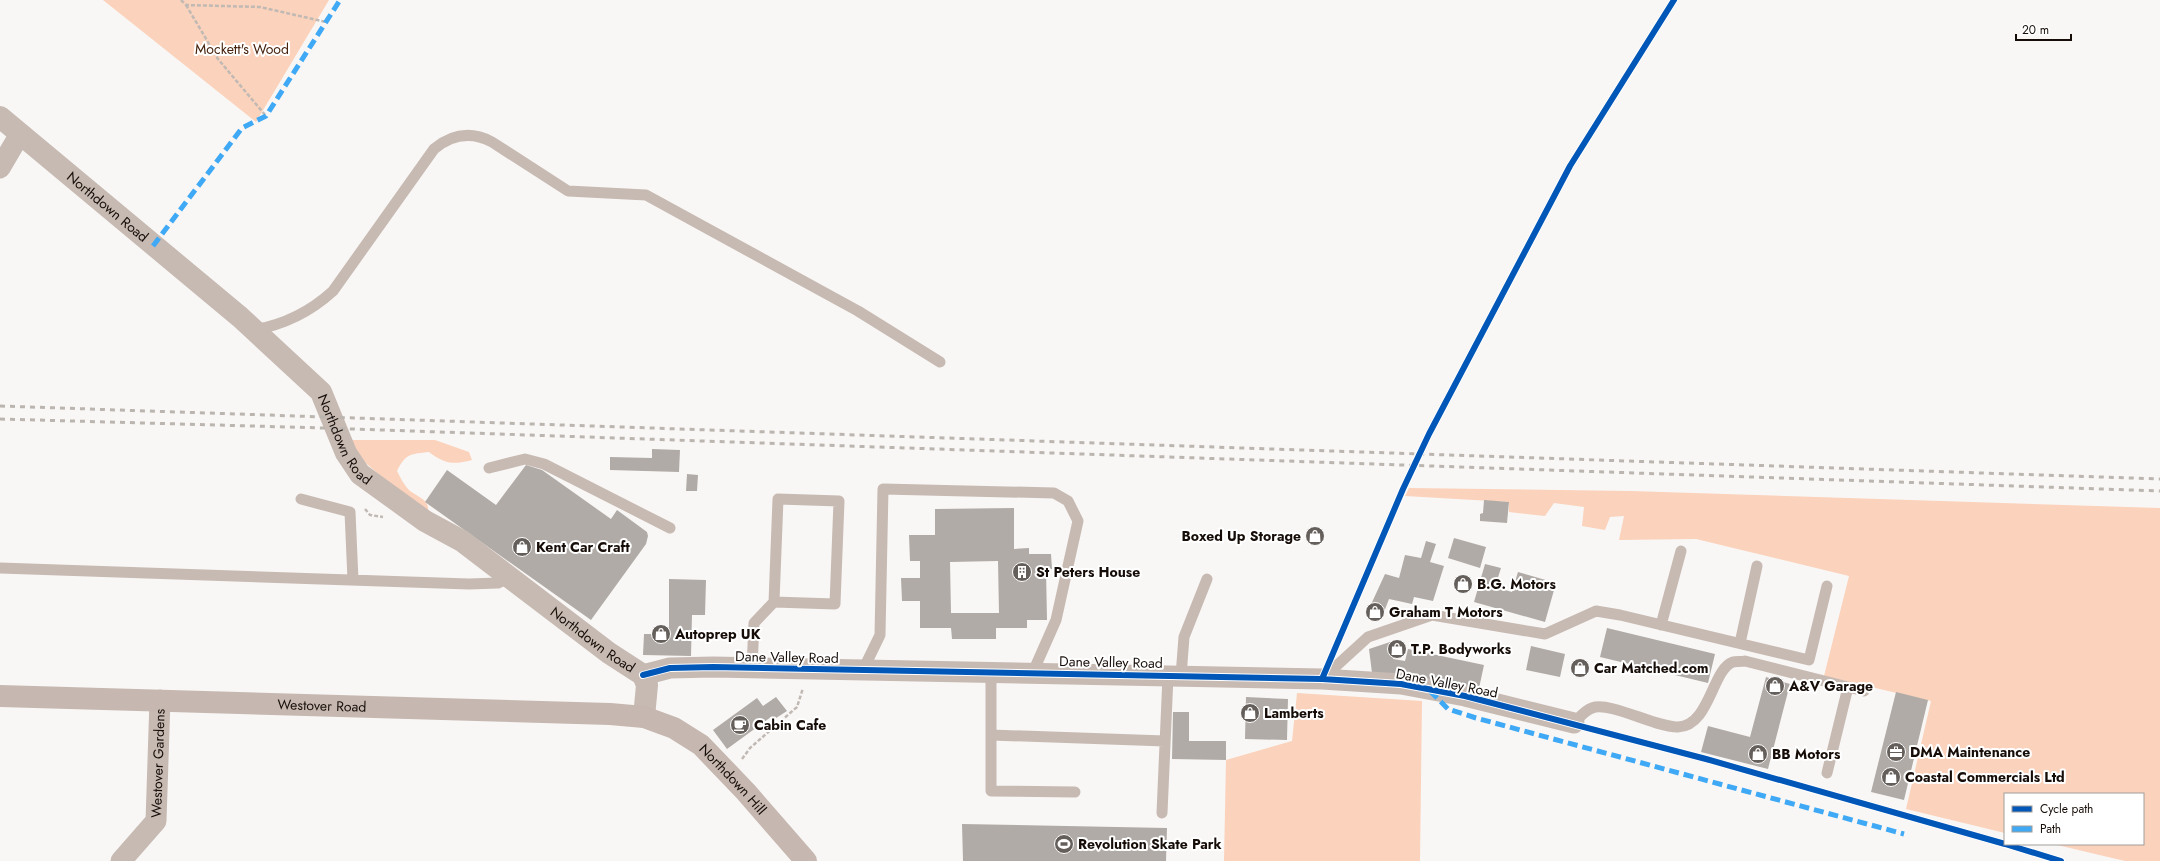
<svg xmlns="http://www.w3.org/2000/svg" width="2160" height="861" viewBox="0 0 2160 861" font-family="Jost,sans-serif">
<style>
.green{fill:#fbd2bb}
.building{fill:#b0aba7;fill-rule:evenodd}
.lines{fill:none;stroke-linecap:round;stroke-linejoin:round}
.path{stroke:#c1b9b4;stroke-width:2.5;stroke-dasharray:4 2;stroke-linecap:butt}
.service{stroke:#c7bab3;stroke-width:11}
.minor{stroke:#c7bab3;stroke-width:21}
.tertiary{stroke:#c7bab3;stroke-width:22}
.secondary{stroke:#c6b8b1;stroke-width:22}
.rail{stroke:#bbb5b0;stroke-width:3;stroke-dasharray:5 5;stroke-linecap:butt}
.quiet{stroke:#3fa9f5;stroke-width:5;stroke-dasharray:10 5;stroke-linecap:butt}
.cycleway-casing{stroke:#fff;stroke-width:8}
.cycleway{stroke:#0057b8;stroke-width:6}
.labels{text-anchor:middle;dominant-baseline:central;stroke-width:4;stroke-linejoin:round;paint-order:stroke}
.park-label{font-size:14px;fill:#45220c;stroke:#fff}
.street-label{font-size:14px;fill:#160d08;stroke:#fff}
.poi-label{font-size:14px;font-weight:bold;fill:#160d08;stroke:#fff;text-anchor:start}
</style>
<rect width="100%" height="100%" fill="#f9f7f5"/>
<path class="green" d="M103,0H329L256,122Z
M351,440H435L469,452L472,460C453,465 445,464 429,452C411,454 406,453 397,471C400,477 404,485 409,490C417,497 430,499 428,512L418,508L361,459Z
M1409,488L1631,491L2160,508V861H2125L2053,844H2143V794H2005V833L1906,809L1931,701L1824,676L1849,576L1696,539L1619,540L1624,516L1610,517L1605,530L1582,526L1584,507L1554,503L1545,516L1509,512V502L1405,496Z
M1297,693L1422,701L1420,861H1224L1226,760L1292,741Z"/>
<path class="building" d="M652,449L680,450L679,472L610,470V457L652,458Z
M526,465L542,470L611,519L617,510L647,532L648,536L646,544L591,620L425,502L447,470L496,505Z
M687,474L698,475L697,491H686Z
M1484,500L1509,502L1507,523L1480,521V514L1483,513Z
M1014,508V549L1029,548V554H1051L1052,569L1046,570L1047,620H1027V628H996V639H952L951,628H920V601H902L901,578H920V561H910L909,535H935V509ZM998,561L999,613H951L950,562Z
M1454,538L1486,547L1480,568L1448,558Z
M1426,541L1436,544L1430,562L1444,566L1433,601L1414,597L1412,604L1389,599L1382,617L1368,611L1385,574L1399,578L1405,555L1421,558Z
M1485,564L1501,568L1495,587L1512,592L1518,572L1556,583L1545,622L1474,602Z
M669,579L706,580L705,615H692L691,656L643,655L644,634H669Z
M1607,628L1715,654L1708,683L1600,657Z
M1396,640L1393,659L1405,661L1408,649L1484,665L1478,693L1372,673L1369,649Z
M1531,646L1565,654L1560,677L1526,670Z
M1766,677L1790,684L1768,769L1701,752L1708,726L1750,737Z
M1896,692L1928,700L1904,800L1871,792Z
M776,697L787,711L773,720L771,717L727,749L713,730L757,698L763,706Z
M1246,697L1288,699L1287,740L1245,739Z
M1173,712H1189V741H1226V760L1172,759Z
M962,824L1167,828L1166,861H963Z"/>
<g class="lines">
<path class="path" d="M181,0L186,5L260,7L326,22
M186,5L218,59L266,116
M365,509L370,515L383,517
M742,759L750,748L797,707L803,688"/>
<path class="service" d="M253,330C284,325 310,312 333,291L434,149C452,134 471,131 492,142L568,191L646,195L858,311L940,362
M489,468L525,459L544,464L670,528
M301,499L350,512L353,580
M778,499L839,501L835,604L774,602Z
M0,568L469,584L498,583L510,577
M1661,625L1681,551
M1740,643L1757,566
M752,668L754,623L774,602
M863,670L880,635L883,489L1054,493L1068,501L1078,521L1056,620L1033,672
M991,671V791L1075,792
M1181,676L1184,637L1207,579
M1322,679L1368,637L1432,615L1545,634L1596,611L1620,615L1809,660L1827,586
M1574,723C1580,717 1584,711 1592,708C1610,701 1657,728 1678,727C1710,726 1712,669 1733,662C1736,661 1741,662 1745,661L1864,691
M991,735L1165,741
M1827,773L1848,687
M1162,813L1168,676"/>
<g class="minor">
<path d="M0,168L20,134"/>
<path d="M643,675L670,668L713,667L1322,679L1401,684L1465,696L1574,723"/>
<path id="s1" d="M121,861L156,821L160,700"/>
</g>
<path class="tertiary" id="s2" d="M0,117L240,317L321,392L346,453L360,474L425,521L462,541L609,653L643,675L647,685L644,717"/>
<path class="secondary" id="s3" d="M0,696L610,714L644,717L674,728L701,745L746,792L806,861"/>
<path class="rail" d="M0,406L2160,479
M0,419L324,428L2160,491"/>
<path class="quiet" d="M153,246L242,128L266,116L340,0
M1430,691L1448,709L1476,718L1904,834"/>
<g class="cycleway-casing">
<path id="cycleway" d="M643,675L670,668L713,667L1322,679L1401,684L1465,696L1706,759L2005,844
M1322,679L1403,489L1429,434L1570,166L1674,0
M2005,844L2061,861"/>
</g>
<use href="#cycleway" class="cycleway"/>
</g>
<defs>
<g id="shop-disc" transform="scale(1)"><circle r="9.5" fill="#655f5b" stroke="#fff"/><path d="M-5-2.5h2.3a2.7 3.5 0 0 1 5.4 0H5L5.5 6h-11ZM-1.5-2.5h3a1.5 2.3 0 0 0-3 0Z" fill="#fff"/></g>
<g id="building-disc" transform="scale(1)"><circle r="9.5" fill="#655f5b" stroke="#fff"/><path d="M-4-6H4V6H1V3H-1V6H-4ZM-2.5-4.3h1.7v1.8h-1.7ZM.8-4.3h1.7v1.8H.8ZM-2.5-1h1.7V.8h-1.7ZM.8-1h1.7V.8H.8Z" fill="#fff"/></g>
<g id="cafe-disc" transform="scale(1)"><circle r="9.5" fill="#655f5b" stroke="#fff"/><path d="M-5.5-4.5H6V0H3Q3 3.5 0 3.5H-2.5Q-5.5 3.5-5.5 0ZM3-3.2v2h1.7v-2ZM-6 4.5H4V6H-6Z" fill="#fff"/></g>
<g id="office-disc" transform="scale(1)"><circle r="9.5" fill="#655f5b" stroke="#fff"/><path d="M-6-3h4V-5.5h4V-3h4V5H-6ZM-1-4.5V-3h2v-1.5ZM-6 0V1H6V0Z" fill="#fff"/></g>
<g id="stadium-disc" transform="scale(1)"><circle r="9.5" fill="#655f5b" stroke="#fff"/><path d="M0-5a6.5 5 0 1 0 0 10a6.5 5 0 1 0 0-10ZM-3.5-1.8h7v3.6h-7Z" fill="#fff"/></g>
</defs>
<g fill-rule="evenodd">
<use href="#shop-disc" x="1315" y="536"/>
<use href="#shop-disc" x="522" y="547"/>
<use href="#building-disc" x="1022" y="572"/>
<use href="#shop-disc" x="1463" y="584"/>
<use href="#shop-disc" x="1375" y="612"/>
<use href="#shop-disc" x="661" y="634"/>
<use href="#shop-disc" x="1397" y="649"/>
<use href="#shop-disc" x="1580" y="668"/>
<use href="#shop-disc" x="1775" y="686"/>
<use href="#shop-disc" x="1250" y="713"/>
<use href="#cafe-disc" x="740" y="725"/>
<use href="#office-disc" x="1896" y="752"/>
<use href="#shop-disc" x="1758" y="754"/>
<use href="#shop-disc" x="1891" y="777"/>
<use href="#stadium-disc" x="1064" y="844"/>
</g>
<g class="labels">
<g class="park-label">
<text x="242" y="49">Mockett's Wood</text>
</g>
<g class="street-label">
<text stroke="none"><textPath href="#s2" startOffset="140">Northdown Road</textPath></text>
<text stroke="none"><textPath href="#s2" startOffset="476">Northdown Road</textPath></text>
<text stroke="none"><textPath href="#s2" startOffset="800">Northdown Road</textPath></text>
<text transform="translate(787 657) rotate(1)">Dane Valley Road</text>
<text transform="translate(1111 662) rotate(1)">Dane Valley Road</text>
<text transform="translate(1447 683) rotate(11)">Dane Valley Road</text>
<text stroke="none"><textPath href="#s3" startOffset="322">Westover Road</textPath></text>
<text stroke="none"><textPath href="#s1" startOffset="111">Westover Gardens</textPath></text>
<text stroke="none"><textPath href="#s3" startOffset="755">Northdown Hill</textPath></text>
</g>
<g class="poi-label">
<text x="1301" y="536" text-anchor="end">Boxed Up Storage</text>
<text x="536" y="547">Kent Car Craft</text>
<text x="1036" y="572">St Peters House</text>
<text x="1477" y="584">B.G. Motors</text>
<text x="1389" y="612">Graham T Motors</text>
<text x="675" y="634">Autoprep UK</text>
<text x="1411" y="649">T.P. Bodyworks</text>
<text x="1594" y="668">Car Matched.com</text>
<text x="1789" y="686">A&amp;V Garage</text>
<text x="1264" y="713">Lamberts</text>
<text x="754" y="725">Cabin Cafe</text>
<text x="1910" y="752">DMA Maintenance</text>
<text x="1772" y="754">BB Motors</text>
<text x="1905" y="777">Coastal Commercials Ltd</text>
<text x="1078" y="844">Revolution Skate Park</text>
</g>
</g>
<rect x="2004" y="793" width="140" height="52" fill="#ffffff" stroke="#a29e9c"/>
<rect x="2012" y="806" width="20" height="6" fill="#0057b8" stroke="#a29e9c"/>
<text x="2040" y="813" font-size="12" fill="#160d08">Cycle path</text>
<rect x="2012" y="826" width="20" height="6" fill="#3fa9f5" stroke="#a29e9c"/>
<text x="2040" y="833" font-size="12" fill="#160d08">Path</text>
<path d="M2016 34v6h55v-6" fill="none" stroke="#160d08" stroke-width="2"/>
<text x="2022" y="34" font-size="12" fill="#160d08" stroke="#ffffff" stroke-width="3" paint-order="stroke">20 m</text>
</svg>
